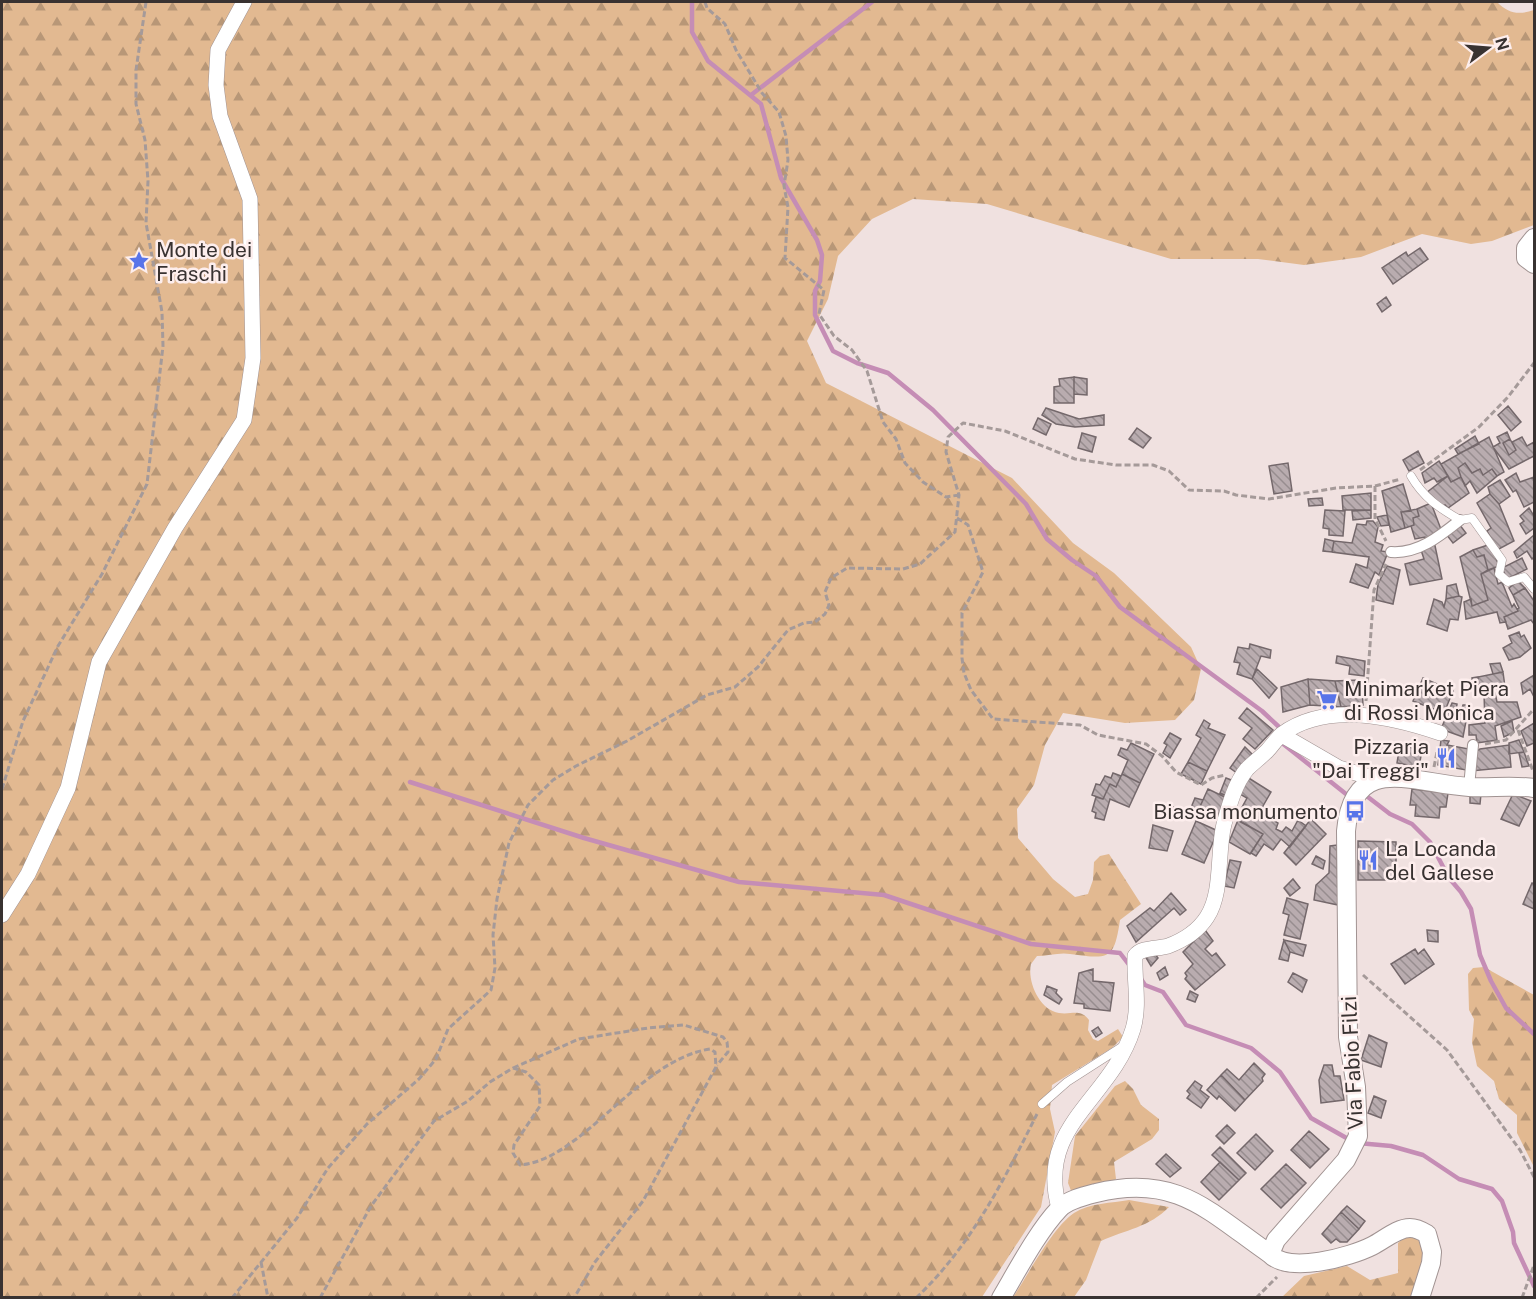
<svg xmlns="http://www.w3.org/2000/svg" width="1536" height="1299" viewBox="0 0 1536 1299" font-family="'Public Sans',sans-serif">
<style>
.forest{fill:url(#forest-firs)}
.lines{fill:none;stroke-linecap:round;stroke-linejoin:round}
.stream{stroke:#c58db5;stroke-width:4.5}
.building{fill:url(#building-back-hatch);stroke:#74686b;stroke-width:1.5}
.service-casing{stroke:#a19392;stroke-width:9}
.pedestrian-casing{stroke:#a19392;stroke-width:12}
.minor-casing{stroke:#a19392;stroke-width:16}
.tertiary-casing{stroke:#a19392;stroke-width:20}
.path{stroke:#a59a99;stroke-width:3;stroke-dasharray:6 3;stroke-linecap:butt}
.service{stroke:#fff;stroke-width:8}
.pedestrian{stroke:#fff;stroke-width:10}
.minor{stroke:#fff;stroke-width:15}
.tertiary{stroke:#fff;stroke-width:18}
.labels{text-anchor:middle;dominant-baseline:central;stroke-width:5;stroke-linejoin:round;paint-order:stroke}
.poi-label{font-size:21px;fill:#383231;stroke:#fdeeed;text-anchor:start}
.street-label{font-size:21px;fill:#383231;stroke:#fdeeed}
</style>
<defs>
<pattern id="forest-firs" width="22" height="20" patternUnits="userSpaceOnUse" patternTransform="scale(1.5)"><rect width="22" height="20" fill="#e2b991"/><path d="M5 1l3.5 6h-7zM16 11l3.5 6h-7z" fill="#b89777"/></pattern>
<pattern id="building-back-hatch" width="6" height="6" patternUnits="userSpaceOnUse" patternTransform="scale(1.5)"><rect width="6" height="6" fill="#b9acaf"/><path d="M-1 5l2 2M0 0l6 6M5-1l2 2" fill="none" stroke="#978d8f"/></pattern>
</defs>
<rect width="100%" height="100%" fill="#f0e1e0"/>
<path class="forest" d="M2,2H1497C1509,14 1519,15 1534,10V225L1492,241L1471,244L1422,234L1361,257L1304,265L1258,259H1171L987,204L913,199L872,219L838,256L828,299L807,341L826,383L1012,478L1073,543L1114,573L1191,647L1201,669L1194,700L1175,720L1125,723L1063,713L1045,745L1034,785L1017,809L1018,838L1053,879L1075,897L1088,894L1093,880L1094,862L1100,856L1109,854L1141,904L1120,920C1114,961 1109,959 1070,954C1060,952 1048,956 1037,956L1031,964C1027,981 1039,1010 1059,1013C1072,1015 1080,1008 1089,1020L1088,1030L1093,1039L1098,1041L1118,1029L1123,1037L1112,1048L1052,1085L1050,1109L1055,1132L1041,1207L982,1297L2,1298Z
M1484,967L1534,995V1167L1517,1133V1115L1499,1099L1494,1081L1477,1066L1472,1042L1474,1019L1469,1010L1468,974L1473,968Z
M1125,1081L1133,1089L1141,1105L1159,1119V1130L1152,1139L1114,1162L1116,1179L1105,1186L1072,1193L1068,1183L1075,1136L1115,1086Z
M1129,1200L1169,1207C1150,1227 1125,1230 1101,1241L1086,1280L1074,1297H1013C1029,1274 1051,1229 1074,1213C1089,1203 1112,1203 1129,1200Z
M1408,1234L1422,1240C1425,1259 1417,1280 1410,1297L1281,1298L1304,1276L1347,1266L1370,1280L1398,1273V1243Z"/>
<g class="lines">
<path class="stream" d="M692,2V32L708,61L761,104L781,178L817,240L822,255L820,281L815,291V315L833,351L857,363L888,373L933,410L1026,504L1047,539L1072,560L1096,576L1120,607L1262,711L1278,726
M751,95L872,2
M1282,743L1346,794
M410,782L584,838L739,882L884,895L1031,944L1120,953L1130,966
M1364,794L1390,814L1412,824L1430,842L1449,878L1461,892L1471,909L1480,955L1491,981L1506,1008L1534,1034
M1141,979L1145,985L1163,992L1186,1025L1251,1048L1280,1072L1311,1118L1350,1140
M1358,1143L1391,1146L1423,1155L1459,1179L1492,1189L1502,1201L1513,1232L1514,1243L1534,1286"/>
</g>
<path class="building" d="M1420,248L1428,259L1393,284L1382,268L1406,252L1408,256Z
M1386,297L1391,305L1382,312L1377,304Z
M1074,377L1087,379V395L1074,394Z
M1074,377V403H1054V387L1060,386L1059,379Z
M1508,406L1521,422L1511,431L1498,415Z
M1046,408L1079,419L1104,415V425L1075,427L1056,424L1042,415Z
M1038,418L1051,424L1046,435L1033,429Z
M1137,428L1151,438L1143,448L1129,439Z
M1507,432L1510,439L1503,443L1509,455L1516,450L1512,442L1522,437L1527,446L1534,442V456L1509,469L1493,447L1500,443L1497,437Z
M1082,433L1096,437L1092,452L1078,448Z
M1475,436L1479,444L1458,454L1455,449Z
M1489,437L1504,472L1497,476L1492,469L1483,475L1480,469L1472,473L1465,463L1458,468L1461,477L1451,482L1441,464Z
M1510,439L1516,450L1509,455L1503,443Z
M1418,451L1424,463L1409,471L1403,460Z
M1439,461L1448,476L1437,482L1434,478L1425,483L1422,473Z
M1288,463L1292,491L1274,494L1269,466Z
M1465,463L1472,473L1480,469L1483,475L1492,469L1497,476L1477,493L1470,481L1465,486L1461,477L1458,468Z
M1516,473L1520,482L1534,477V502L1524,507L1516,490L1513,492L1505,480Z
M1448,476L1451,482L1461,477L1469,493L1448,508L1445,505L1441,507L1426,493Z
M1500,480L1510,496L1499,504L1490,494L1488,487Z
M1403,484L1411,511L1401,512L1405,528L1391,532L1382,491Z
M1371,493V510H1343L1342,496Z
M1490,494L1499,504L1514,541L1497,550L1487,531L1491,528L1477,503Z
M1322,498L1323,505L1309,506L1308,499Z
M1431,503L1442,532L1426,539L1425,537L1415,539L1411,526L1414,525L1413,518L1419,516L1417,509Z
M1529,508L1534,516V528L1526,534L1520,524L1524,521L1520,516Z
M1417,509L1419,516L1413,518L1414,525L1405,528L1401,512Z
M1325,510L1345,511L1343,536L1329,535V529L1323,528Z
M1371,510V518L1353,520L1352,511Z
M1387,515L1389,525L1381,526L1377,517Z
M1367,521H1373L1378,527L1375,542L1383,545L1381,551L1388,552L1379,575L1375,572L1368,588L1350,582L1356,564L1367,568L1369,557L1332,552L1334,541L1352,543L1357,524L1366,525Z
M1459,524L1466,533L1453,543L1446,534Z
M1534,535V557L1532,559L1527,551L1517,558L1514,552Z
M1325,539L1334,541L1332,552L1323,551Z
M1434,541L1442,579L1410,585L1405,564L1424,559L1421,550Z
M1491,544L1499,566L1488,570L1484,555L1477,557L1473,550Z
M1473,550L1477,557L1484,555L1488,570L1481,574L1488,600L1472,606L1460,557Z
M1522,558L1527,569L1507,579L1502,568Z
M1387,566L1400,570L1393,604L1376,600L1378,584Z
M1494,568L1498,584L1502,582L1512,607L1514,604L1518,611L1504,617L1506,622L1500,623L1497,612L1466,619L1464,602L1471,599L1472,606L1488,600L1481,574Z
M1518,581L1525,588L1513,595L1509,588Z
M1456,584L1459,596L1446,599L1447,586Z
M1525,588L1534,601V624L1531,620L1508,629L1504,617L1518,611L1517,609L1519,608L1513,595Z
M1459,596L1462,597L1458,620L1450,619L1447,631L1427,624L1434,599L1442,602L1444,607L1446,599Z
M1519,632L1521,637L1524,635L1531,648L1520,657L1509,660L1503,648L1512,643L1509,636Z
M1250,644L1271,650L1270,658L1261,656L1252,679L1237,674L1240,663L1234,662L1238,647L1249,649Z
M1337,656L1365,661L1364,676L1349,674L1350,666L1336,663Z
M1500,663L1503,672L1493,674L1490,664Z
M1257,669L1277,688L1269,698L1252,679Z
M1503,672L1505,687L1479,691L1478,677Z
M1534,675V697L1530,689L1523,694L1521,683Z
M1478,677L1479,691L1473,692L1472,678Z
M1423,678L1453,691L1444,713L1413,701Z
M1308,679L1335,681L1341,707L1310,705Z
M1308,679L1310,705L1283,712L1281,687Z
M1359,680V688L1362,687L1363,705L1341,707L1335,681Z
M1495,693L1497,702H1517L1521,717L1495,726L1497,740L1477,743L1476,735H1469V725L1485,723L1484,694Z
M1452,703L1457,704L1456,711H1461L1463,705H1469L1463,737L1441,729Z
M1247,708L1273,730L1255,749L1243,739L1252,728L1239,718Z
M1204,720L1210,724L1208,728L1225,735L1207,771L1188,762L1201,738L1196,735Z
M1512,721L1514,732L1504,737L1501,726Z
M1534,723V743L1527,746L1521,731Z
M1170,733L1181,739L1170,758L1163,753L1167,745L1164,743Z
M1441,740L1449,741L1447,745L1469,749L1466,770L1438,765Z
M1519,740L1524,752L1509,754V743Z
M1131,743L1154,754L1140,783L1122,774L1128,760L1118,755L1121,748L1127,750Z
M1400,745L1422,750L1419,767L1397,763Z
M1509,745L1511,767L1471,771L1474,753L1480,749Z
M1245,747L1252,754L1237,773L1230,768Z
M1524,752L1529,766L1522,767L1519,753Z
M1188,762L1207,771L1201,784L1181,774Z
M1113,773L1121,776L1116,787L1110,784L1103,799L1092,795L1096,784L1100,785L1105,776L1111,778Z
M1122,774L1140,783L1129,807L1110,799L1104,820L1095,818L1096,813L1092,811L1096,797L1103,799L1110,784L1116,787Z
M1247,777L1271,792L1263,806L1266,809L1259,820L1240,811L1247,798L1238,793Z
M1226,778L1234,781L1229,797L1220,793Z
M1208,789L1227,798L1217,820L1197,813Z
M1412,789L1448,793L1446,807H1440L1439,818L1415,816L1416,805H1410Z
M1470,793L1481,794L1480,804L1470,803Z
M1513,794L1531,801L1519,826L1501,819Z
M1195,798L1203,800L1197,813L1190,810Z
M1170,805L1181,812L1177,820L1166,815Z
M1236,809L1259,820L1263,814L1278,823L1276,829L1282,832L1286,827L1292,831L1298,820L1306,826L1290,847L1281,839L1273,850L1264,844L1256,856L1251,853L1263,834L1233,818Z
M1311,819L1326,834L1296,865L1284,853Z
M1238,820L1263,834L1250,854L1229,842Z
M1196,821L1218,831L1204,863L1182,854Z
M1153,825L1173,831L1167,851L1149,848Z
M1358,841L1396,842V880H1358Z
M1337,845L1338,905L1314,900L1316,885L1329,873L1330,846Z
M1316,856L1325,861L1323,869L1312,864Z
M1230,860L1241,862L1234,888L1224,886Z
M1293,879L1300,888L1290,896L1284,888Z
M1532,883L1534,884V909L1523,904Z
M1171,893L1186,910L1180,915L1174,908L1136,942L1127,926L1150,908L1154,911Z
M1287,898L1308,904L1300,939L1284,935L1289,915L1283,913Z
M1205,930L1213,941L1205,949L1212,956L1216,953L1225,965L1195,990L1185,979L1187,976L1185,973L1193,964L1183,952Z
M1427,930L1438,931V942L1428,941Z
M1284,940L1290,952L1288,961L1279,959Z
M1284,940L1306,945L1303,956L1290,952Z
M1415,949L1418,954L1424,949L1434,964L1405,984L1391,964Z
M1155,954L1158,958L1151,966L1145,956Z
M1165,967L1168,975L1160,980L1157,973Z
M1093,969V981L1114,983L1110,1011L1084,1008V1004L1074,1003L1079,973Z
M1293,973L1307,980L1302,992L1288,982Z
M1047,986L1057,990L1056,993L1062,999L1059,1004L1044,995Z
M1190,991L1198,995L1195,1002L1187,999Z
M1098,1027L1102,1033L1096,1037L1092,1031Z
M1369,1035L1387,1043L1381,1067L1361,1060Z
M1254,1063L1265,1074L1262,1078L1263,1081L1245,1100L1221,1075L1227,1069L1239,1080Z
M1324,1065H1332L1334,1076H1340L1344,1100L1321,1103L1319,1080Z
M1221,1075L1245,1100L1235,1111L1219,1096L1217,1099L1207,1090Z
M1195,1081L1202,1086L1200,1090L1209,1097L1201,1108L1187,1098L1190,1094L1187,1091Z
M1374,1096L1386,1101L1381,1118L1368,1113Z
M1227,1125L1235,1133L1224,1144L1216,1136Z
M1309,1131L1329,1149L1310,1168L1291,1150Z
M1256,1134L1273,1151L1255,1170L1237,1153Z
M1220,1147L1246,1173L1239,1180L1212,1155Z
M1166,1154L1181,1168L1170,1177L1156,1164Z
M1220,1162L1239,1180L1219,1200L1201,1182Z
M1286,1164L1306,1183L1281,1208L1261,1189Z
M1347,1206L1365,1221L1359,1229L1341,1212Z
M1341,1212L1359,1229L1347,1242H1340L1336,1239L1331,1243L1322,1234Z"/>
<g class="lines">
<g class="service-casing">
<path id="service" d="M1411,476C1423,497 1439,508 1460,520L1472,518L1502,560L1499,574L1508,582L1524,577L1534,589
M1042,1104L1067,1082L1123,1046"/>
</g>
<g class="pedestrian-casing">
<path id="pedestrian" d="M1391,552C1418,554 1440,536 1460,520
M1469,787L1473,745"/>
</g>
<g class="minor-casing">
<path id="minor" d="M1282,735L1339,768L1376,779
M2,915L28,874L68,788L99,662L175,528L244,420L253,358L250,199L220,116L216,85L218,50L244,2
M1059,1208C1036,1125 1111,1100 1133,1029C1140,1005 1134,981 1135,956C1141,947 1158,949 1168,946C1184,940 1198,931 1207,917C1223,893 1217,852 1224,824C1229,806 1235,783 1247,769C1253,763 1261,757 1267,751C1272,746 1276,739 1282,734C1327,701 1393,717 1440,733"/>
</g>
<g class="tertiary-casing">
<path id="tertiary" d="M1534,238L1526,248V258L1534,264
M1001,1298C1017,1271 1038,1231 1059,1209C1067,1200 1084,1196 1096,1193C1177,1173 1209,1212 1270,1254
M1420,1298L1431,1263L1432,1252L1427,1234C1422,1231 1416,1228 1410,1228C1397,1228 1384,1240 1372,1246C1350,1257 1289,1274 1270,1254L1276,1240L1346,1160L1358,1136L1356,1087L1348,1037L1346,831C1353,751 1414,784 1469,787C1491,788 1513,785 1534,788"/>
</g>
<path class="path" d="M705,2L707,8L725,24L736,50L762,93L779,112L786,136L788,160L784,186L788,207L785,258L824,290L819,314L834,336L852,350L867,371L883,422L896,439L905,463L923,482L946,497L959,495
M1420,470L1479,427L1508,397L1534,363
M1375,486V519L1386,541
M957,518L968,525L983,572L962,613V658L964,673L971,690L993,719L1080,725L1098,735L1146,744L1162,756L1176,772L1201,785L1212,778L1226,775
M1366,701L1374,590L1386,564
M1518,730L1533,771
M1485,744L1506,740L1534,709
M1434,767L1438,747
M2,789L23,721L58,646L102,574L147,484L163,346L162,312L146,223L148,181L145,140L136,104V70L146,2
M1363,975L1447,1050L1520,1150L1534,1177
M513,1068L579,1039L648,1028L684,1025L723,1037L727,1042L728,1052L717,1065
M261,1262L268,1298
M232,1298L297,1218L328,1168L367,1124L419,1079L436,1059L448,1029L491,990L495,968L493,935L497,899L509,843L528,805L553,780L576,766L627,741L707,695L735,687L758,667L788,630L804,623L815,622L825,614L829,605L825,592L831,578L847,568L903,569L920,564L955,532L959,495L946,452L948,437L963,423L1005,431L1075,459L1116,465H1153L1169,471L1189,490L1224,491L1236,495L1269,499L1336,488L1375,486L1401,479
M320,1298L371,1206L434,1121L468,1101L490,1082L513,1068L526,1072L539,1085L540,1106L514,1145L513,1153L520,1165C583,1160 638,1060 710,1049L715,1052L716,1067L643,1201L595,1262L574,1298
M916,1298C971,1246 1004,1180 1037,1114
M1256,1298L1277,1277
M1522,1298L1534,1265"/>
<use href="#service" class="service"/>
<use href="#pedestrian" class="pedestrian"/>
<use href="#minor" class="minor"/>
<use href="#tertiary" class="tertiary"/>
</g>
<defs>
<g id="sight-bare" transform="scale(1.62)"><path d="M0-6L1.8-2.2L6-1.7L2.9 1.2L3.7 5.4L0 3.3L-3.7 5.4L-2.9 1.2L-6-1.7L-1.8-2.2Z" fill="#5874e9" stroke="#fdeeed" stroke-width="2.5" paint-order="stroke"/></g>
<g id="supermarket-bare" transform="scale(1.62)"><path d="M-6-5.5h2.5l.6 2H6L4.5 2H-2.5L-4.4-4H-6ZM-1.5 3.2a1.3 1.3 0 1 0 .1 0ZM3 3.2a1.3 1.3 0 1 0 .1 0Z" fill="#5874e9" stroke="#fdeeed" stroke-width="2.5" paint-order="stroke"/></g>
<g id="restaurant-bare" transform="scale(1.62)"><path d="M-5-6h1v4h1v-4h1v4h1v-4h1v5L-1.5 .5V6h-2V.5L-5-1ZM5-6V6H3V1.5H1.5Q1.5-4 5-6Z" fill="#5874e9" stroke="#fdeeed" stroke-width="2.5" paint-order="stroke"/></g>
<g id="bus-bare" transform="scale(1.62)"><path d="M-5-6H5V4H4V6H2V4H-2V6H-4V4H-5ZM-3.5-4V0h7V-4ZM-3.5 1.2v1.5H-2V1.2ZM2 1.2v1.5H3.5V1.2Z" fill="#5874e9" stroke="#fdeeed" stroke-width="2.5" paint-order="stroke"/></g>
</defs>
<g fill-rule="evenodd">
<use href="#sight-bare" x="139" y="261"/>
<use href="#supermarket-bare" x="1327" y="700"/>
<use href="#restaurant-bare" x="1446" y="758"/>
<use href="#bus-bare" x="1355" y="811"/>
<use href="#restaurant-bare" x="1368" y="860"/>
</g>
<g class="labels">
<g class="poi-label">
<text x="156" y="249">Monte dei<tspan x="156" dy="24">Fraschi</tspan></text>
<text x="1344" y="688">Minimarket Piera<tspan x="1344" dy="24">di Rossi Monica</tspan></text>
<text x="1429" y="746" text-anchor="end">Pizzaria<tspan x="1429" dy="24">"Dai Treggi"</tspan></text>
<text x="1338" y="811" text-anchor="end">Biassa monumento</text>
<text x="1385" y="848">La Locanda<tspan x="1385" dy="24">del Gallese</tspan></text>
</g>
<g class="street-label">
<text transform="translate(1352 1063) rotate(-93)">Via Fabio Filzi</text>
</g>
</g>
<rect width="1536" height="1299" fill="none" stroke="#383231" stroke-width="6"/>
<g transform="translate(1488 48) rotate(74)" stroke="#fdeeed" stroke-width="4.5" paint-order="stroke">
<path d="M0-4.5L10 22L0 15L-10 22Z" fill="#383231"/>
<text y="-9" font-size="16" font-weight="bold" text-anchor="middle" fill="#383231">N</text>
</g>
</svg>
